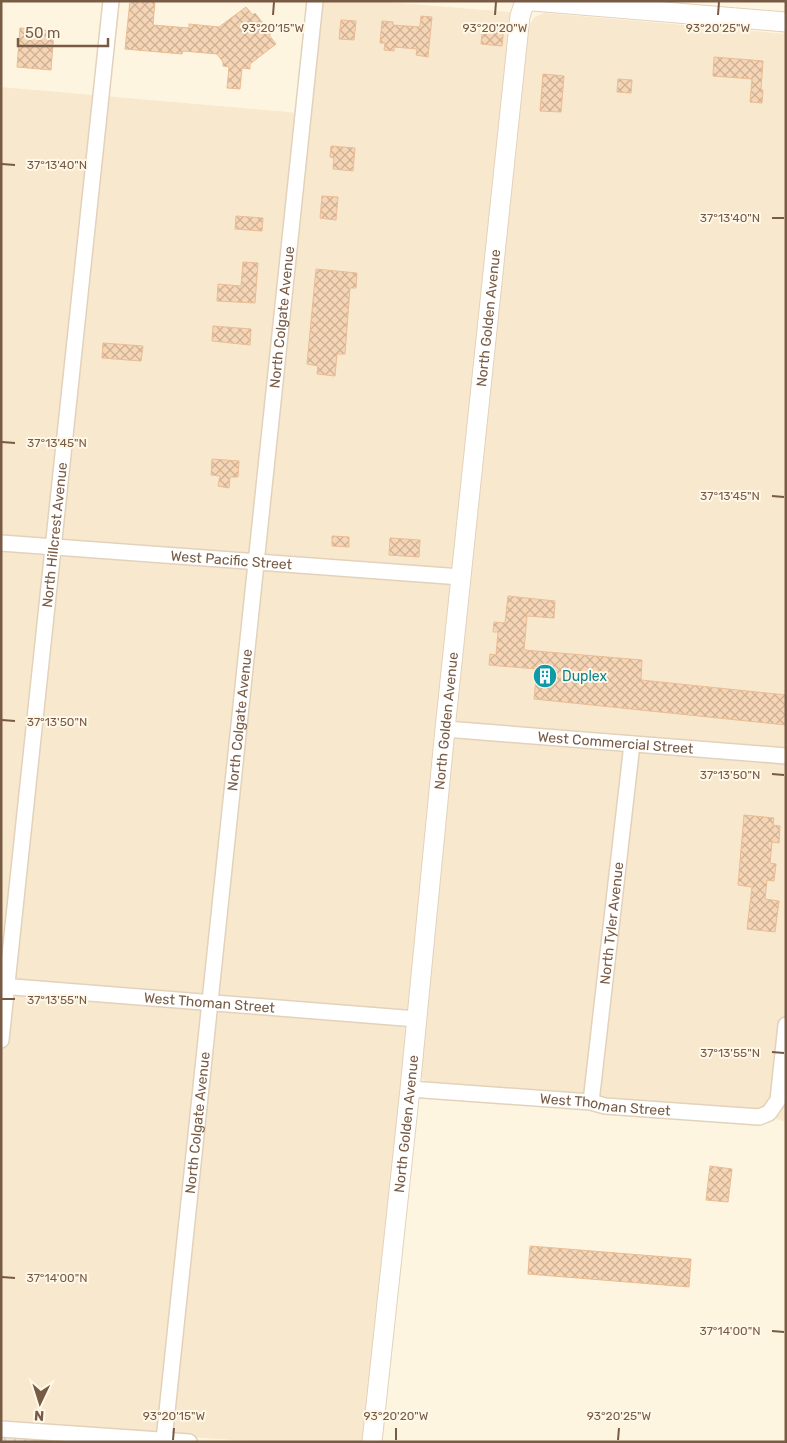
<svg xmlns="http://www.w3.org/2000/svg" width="787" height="1443" viewBox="0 0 787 1443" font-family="Rubik,sans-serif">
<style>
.residential{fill:#f7e8ce}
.industrial{fill:url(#industrial-grid)}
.building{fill:url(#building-cross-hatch);stroke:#ebbc94}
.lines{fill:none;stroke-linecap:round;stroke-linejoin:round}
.minor-casing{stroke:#e3d2bb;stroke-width:18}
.tertiary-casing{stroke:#e3d2bb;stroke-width:21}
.minor{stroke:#fff;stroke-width:15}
.tertiary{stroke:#fff;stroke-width:19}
.ticks{fill:none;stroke:#785b45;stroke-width:2}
.labels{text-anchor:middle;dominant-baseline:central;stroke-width:4;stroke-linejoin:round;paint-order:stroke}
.street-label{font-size:14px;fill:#785b45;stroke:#fff8e9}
.culture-label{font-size:14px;fill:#0d838f;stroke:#fff8e9;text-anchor:start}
.ticks-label{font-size:12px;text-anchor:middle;fill:#785b45;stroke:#fff8e9;stroke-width:4;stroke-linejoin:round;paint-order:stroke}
</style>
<defs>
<pattern id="industrial-grid" width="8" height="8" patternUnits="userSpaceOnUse" patternTransform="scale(1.25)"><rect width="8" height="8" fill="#ece5dc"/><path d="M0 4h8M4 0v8" fill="none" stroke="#c4bdb4"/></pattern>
<pattern id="building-cross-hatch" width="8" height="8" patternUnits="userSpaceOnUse" patternTransform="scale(1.25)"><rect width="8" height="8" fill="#f6d5b5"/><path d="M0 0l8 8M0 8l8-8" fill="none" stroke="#ccb095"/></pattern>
</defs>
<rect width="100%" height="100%" fill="#fef5e0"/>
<path class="residential" d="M322,1H373L510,12L514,18L365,1442H263L1,1424V87L310,114Z
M544,13L786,34V1122L745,1109L427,1082L421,1078L420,1068L528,27L535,17Z"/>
<path class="industrial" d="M1,1434L101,1442H1Z"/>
<path class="building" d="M130,1H155L153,25L189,28V24L219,27L246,7L253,15L255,13L271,34L269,35L276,44L250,64V69L242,68L240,89L227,88L229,67L223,66V62L217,54L183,51L182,54L125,49Z
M421,16L432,17L428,57L416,55L417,49L394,47V51L384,50L385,43H380L382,21L393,22V25L420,27Z
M341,20L356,21L354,40L339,39Z
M483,24L504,26L502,46L481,44Z
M20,28L54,31L51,70L17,67Z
M714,57L763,61L761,89L763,90L762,103L750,102L752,79L713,76Z
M543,74L564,76L561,112L540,111Z
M618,79L632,80L631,93L617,92Z
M331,146L355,148L353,171L333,169L334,158L330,157Z
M322,196L338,197L336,220L320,218Z
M236,216L263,218L262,231L235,229Z
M243,262L258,263L255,303L217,301L218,284L241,286Z
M316,269L357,273L356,288H350L345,354H337L335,376L317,374L318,366L307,364Z
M213,326L251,329L250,345L212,341Z
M103,343L143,346L141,361L102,358Z
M212,459L239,461L238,477H230L229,488L218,486L220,476L211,475Z
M332,536L349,537V547L332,546Z
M390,538L420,540L419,557L389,555Z
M508,596L555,601L554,618L527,616L524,650L642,660L641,680L786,695V725L534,699L537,669L489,665L490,654L496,655L498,632H493L494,622L505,623Z
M744,815L774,818L773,825L780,826L779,843L772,842L770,863L776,864L774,881L767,880L765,899L779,901L775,932L747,929L752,887L738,885Z
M710,1166L732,1169L728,1202L706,1200Z
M530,1246L691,1259L689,1287L528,1274Z"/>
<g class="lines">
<g class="minor-casing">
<g id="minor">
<path id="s1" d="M1,543L461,577"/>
<path id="s2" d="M445,729L786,756"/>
<path id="s3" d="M1,986L417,1019"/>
<path id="s4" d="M1,1040L111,1"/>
<path id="s5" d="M410,1089L591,1102L605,1106L759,1117L769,1113L778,1100L786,1025"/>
<path id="s6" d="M591,1102L632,744"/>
<path d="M1,1429L189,1442"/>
<path id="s7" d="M164,1440L315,1"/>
</g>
</g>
<g class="tertiary-casing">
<g id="tertiary">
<path d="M533,1L786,22"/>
<path id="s8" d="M372,1442L410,1089L445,729L520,16L525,1"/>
</g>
</g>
<use href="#minor" class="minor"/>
<use href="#tertiary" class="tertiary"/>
</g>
<path class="ticks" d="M273,15L274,2M495,15L496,2M718,15L719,2M2,164L15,165M772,218H784M2,442L15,443M772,496L784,497M2,720L15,721M772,774L784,775M2,999H15M772,1052L784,1053M2,1277L15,1278M772,1331L784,1332M173,1440L174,1428M396,1440V1428M618,1440L619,1428"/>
<defs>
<g id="building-disc" transform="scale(1.25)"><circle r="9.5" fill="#0f9aa8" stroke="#fff8e9"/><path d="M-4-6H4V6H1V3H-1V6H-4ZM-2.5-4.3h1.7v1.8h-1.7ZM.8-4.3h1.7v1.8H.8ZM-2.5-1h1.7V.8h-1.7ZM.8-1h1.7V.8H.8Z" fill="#fff"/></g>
</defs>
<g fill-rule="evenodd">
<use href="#building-disc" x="545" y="676"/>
</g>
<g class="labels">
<g class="street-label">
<text stroke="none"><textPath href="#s7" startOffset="1129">North Colgate Avenue</textPath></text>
<text stroke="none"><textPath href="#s8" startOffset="1130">North Golden Avenue</textPath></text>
<text stroke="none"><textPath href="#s4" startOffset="508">North Hillcrest Avenue</textPath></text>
<text stroke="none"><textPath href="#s1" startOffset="231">West Pacific Street</textPath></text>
<text stroke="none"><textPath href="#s7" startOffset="724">North Colgate Avenue</textPath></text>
<text stroke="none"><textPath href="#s8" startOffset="725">North Golden Avenue</textPath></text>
<text stroke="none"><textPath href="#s2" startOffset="171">West Commercial Street</textPath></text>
<text stroke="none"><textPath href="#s6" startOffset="180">North Tyler Avenue</textPath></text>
<text stroke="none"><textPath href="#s3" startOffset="209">West Thoman Street</textPath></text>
<text stroke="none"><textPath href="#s5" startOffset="196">West Thoman Street</textPath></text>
<text stroke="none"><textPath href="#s7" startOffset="319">North Colgate Avenue</textPath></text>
<text stroke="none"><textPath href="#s8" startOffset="320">North Golden Avenue</textPath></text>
</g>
<g class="culture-label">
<text x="562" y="676">Duplex</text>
</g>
</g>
<g class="ticks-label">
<text x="273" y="32">93°20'15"W</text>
<text x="495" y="32">93°20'20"W</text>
<text x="718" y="32">93°20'25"W</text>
<text x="57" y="169">37°13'40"N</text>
<text x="730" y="222">37°13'40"N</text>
<text x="57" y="447">37°13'45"N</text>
<text x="730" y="500">37°13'45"N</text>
<text x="57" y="726">37°13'50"N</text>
<text x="730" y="779">37°13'50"N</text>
<text x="57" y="1004">37°13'55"N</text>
<text x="730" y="1057">37°13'55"N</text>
<text x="57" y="1282">37°14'00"N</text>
<text x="730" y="1335">37°14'00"N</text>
<text x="174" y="1420">93°20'15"W</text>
<text x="396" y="1420">93°20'20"W</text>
<text x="619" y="1420">93°20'25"W</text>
</g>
<rect width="787" height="1443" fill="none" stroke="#785b45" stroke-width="5"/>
<g transform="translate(40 1403) rotate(184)" stroke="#fff8e9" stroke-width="4" paint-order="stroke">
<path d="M0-4L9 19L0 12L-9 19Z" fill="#785b45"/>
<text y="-8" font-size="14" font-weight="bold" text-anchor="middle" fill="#785b45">N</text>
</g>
<path d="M18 38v8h90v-8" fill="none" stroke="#785b45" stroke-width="2.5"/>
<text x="25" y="38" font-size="15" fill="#785b45" stroke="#fff8e9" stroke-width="4" paint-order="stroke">50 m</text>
</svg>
